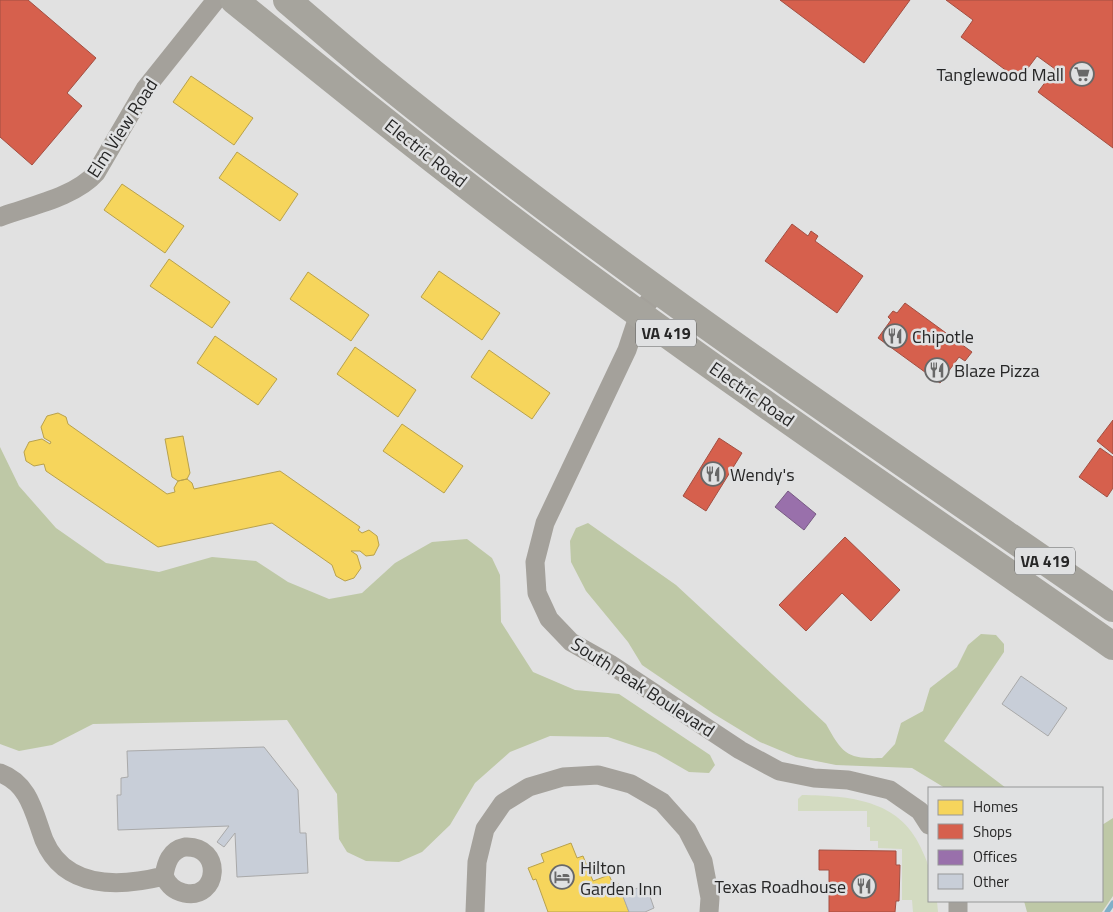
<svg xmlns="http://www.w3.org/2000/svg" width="1113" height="912" viewBox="0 0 1113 912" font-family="'Titillium Web',sans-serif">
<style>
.green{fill:#d3dbc1}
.forest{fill:#bec8a6}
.homes{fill:#f6d55c;stroke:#b8a14c}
.shops{fill:#d6604d;stroke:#a24f42}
.offices{fill:#9970ab;stroke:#775a83}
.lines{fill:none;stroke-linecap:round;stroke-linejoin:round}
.stream{stroke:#80afc7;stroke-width:5}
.building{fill:#c8ced8;stroke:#a9a9a9}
.street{stroke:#a4a19b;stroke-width:19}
.primary{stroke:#a6a49d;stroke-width:28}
.labels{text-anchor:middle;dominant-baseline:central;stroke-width:5;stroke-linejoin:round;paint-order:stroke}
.shield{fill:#e0e1e2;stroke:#5e5f5f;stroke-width:1}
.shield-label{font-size:16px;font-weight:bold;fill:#272727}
.poi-label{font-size:18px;fill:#272727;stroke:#e0e1e2;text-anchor:start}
.street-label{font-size:18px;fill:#272727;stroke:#e0e1e2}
</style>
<rect width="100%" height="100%" fill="#e1e1e1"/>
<path class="green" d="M802,795C849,796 899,799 921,848C924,855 928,862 929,870C930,880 929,891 929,901H937L938,912H913L912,900H902V849L878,848V841H870V827H867V811H798V799Z"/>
<path class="forest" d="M0,447L19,486L56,528L106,563L159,572L212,557L256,561L288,582L329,599L362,593L395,563L432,542L467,539L492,558L500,575L501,622L533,672L575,690L619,694L710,755L715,765L709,773L689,772L656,753L608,737L550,736L510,752L475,783L450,825L422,852L399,862L366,861L347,852L339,839L337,794L287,720L93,724L52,745L19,751L0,744Z
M588,523L676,585L826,724C843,755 848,759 882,758L895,744L901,723L923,711L930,688L957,667L968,645L981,634L996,635L1004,644V652L944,741L1006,788H945L912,768L836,765L796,757L760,742L714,714L642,665L628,642L586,591L571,562L570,541L576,528Z
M1113,818V896L1102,912H1027L1024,901H1102V825Z"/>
<path class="homes" d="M191,76L253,118L234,145L173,102Z
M237,152L298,194L280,221L219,178Z
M122,184L184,226L165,253L104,210Z
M169,259L230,302L212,328L150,286Z
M439,271L500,313L482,340L421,297Z
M308,272L369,315L351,341L290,299Z
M215,336L277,379L258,405L197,363Z
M355,347L416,390L398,417L337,374Z
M489,350L550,393L532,419L471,377Z
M58,413L66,417L68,424L167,494L175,492L174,488L178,481L187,479L192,483L194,489L280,471L360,527L358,530L362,533L369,530L377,536L379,545L374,555L366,556L360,551H351L357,555L361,568L354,578L345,581L336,576L332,565L272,523L158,547L46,471L44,464L34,466L26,461L24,452L29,442L42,439L50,444L51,442L44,438L41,427L47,416Z
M402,424L463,466L444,493L383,451Z
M183,436L190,473L187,479L178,481L172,477L165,439Z
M571,843L577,858L583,856L593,881L609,875L614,886L619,884L629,912H548L536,879L533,880L528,868L544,862L541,854Z"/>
<path class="shops" d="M0,0H28L96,58L67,93L82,106L32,165L0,137Z
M780,0H910L864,63Z
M946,0H1113V148L1038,92L1055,69L1037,56L1019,80L961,37L973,20Z
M792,224L808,236L811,231L818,236L815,241L863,276L837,313L765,261Z
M905,303L972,352L965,361L959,357L940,383L878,338L891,320L888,317L893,311L897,313Z
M1113,420V454L1097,441Z
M719,438L742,453L706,511L683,496Z
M1100,448L1113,457V488L1107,497L1079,477Z
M845,537L900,590L871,621L842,593L806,631L779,605Z
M819,850L896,851V865H900L899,901H896L895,912H829V870H819Z"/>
<path class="offices" d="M788,491L816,514L804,530L775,507Z"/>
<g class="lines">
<path class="stream" d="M1107,912L1113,903"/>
</g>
<path class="building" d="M1021,676L1067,708L1048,736L1002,704Z
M264,747L298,790L300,833H306L308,873L237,877L235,833L224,847L217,842L229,826L118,830L117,795H121V778L128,777L127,751Z
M646,885L654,908L645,912H629L622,894Z"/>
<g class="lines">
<path class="street" d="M0,217C30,206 75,197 96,173L145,89L216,0
M658,290L639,314L627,350L545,523L535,562L537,593L549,619L571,642L610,664L740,750L779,771L814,778L848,780L890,790L920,811L929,825
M0,773C30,784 34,814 44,840C65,890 120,887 164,876
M185,847C224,845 219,901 184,893C174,891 168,885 164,876C166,863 170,850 185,847Z
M958,901V912
M475,912L477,862L485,829L503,803L529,787L563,777L598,775L631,784L662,802L687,830L703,861L710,898L709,912"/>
<path class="primary" d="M234,0C334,81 433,161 536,238C724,379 920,511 1113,646
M287,0C315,24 344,49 373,73C609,265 863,435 1113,608"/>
</g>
<defs>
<g id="supermarket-ring" transform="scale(1.25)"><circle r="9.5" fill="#e0e1e2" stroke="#686868" stroke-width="1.5"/><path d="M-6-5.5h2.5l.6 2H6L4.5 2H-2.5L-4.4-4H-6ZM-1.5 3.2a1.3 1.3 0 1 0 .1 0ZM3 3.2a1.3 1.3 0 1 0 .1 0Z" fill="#686868"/></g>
<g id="restaurant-ring" transform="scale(1.25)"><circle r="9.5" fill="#e0e1e2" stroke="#686868" stroke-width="1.5"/><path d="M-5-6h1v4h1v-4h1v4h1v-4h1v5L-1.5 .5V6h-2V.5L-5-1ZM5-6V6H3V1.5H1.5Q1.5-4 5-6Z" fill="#686868"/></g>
<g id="hotel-ring" transform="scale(1.25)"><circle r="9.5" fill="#e0e1e2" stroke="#686868" stroke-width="1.5"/><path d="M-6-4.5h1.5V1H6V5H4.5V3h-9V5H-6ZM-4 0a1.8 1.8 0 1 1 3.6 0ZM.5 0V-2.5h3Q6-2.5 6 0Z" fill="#686868"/></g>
</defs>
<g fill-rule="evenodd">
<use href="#supermarket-ring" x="1082" y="74"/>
<use href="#restaurant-ring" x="895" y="336"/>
<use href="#restaurant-ring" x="937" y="370"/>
<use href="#restaurant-ring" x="713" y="474"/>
<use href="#hotel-ring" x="562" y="877"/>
<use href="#restaurant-ring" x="864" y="886"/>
</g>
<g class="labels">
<g class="shield">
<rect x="636" y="319.5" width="60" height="27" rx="4"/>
<rect x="1015" y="547.5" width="60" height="27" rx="4"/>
</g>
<g class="shield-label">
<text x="666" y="333">VA 419</text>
<text x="1045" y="561">VA 419</text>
</g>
<g class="poi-label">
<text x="1064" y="74" text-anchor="end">Tanglewood Mall</text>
<text x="912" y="336">Chipotle</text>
<text x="954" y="370">Blaze Pizza</text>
<text x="730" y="474">Wendy's</text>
<text x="580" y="867">Hilton<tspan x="580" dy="21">Garden Inn</tspan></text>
<text x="846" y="886" text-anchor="end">Texas Roadhouse</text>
</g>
<g class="street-label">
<text transform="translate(122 128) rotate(-57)">Elm View Road</text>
<text transform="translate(426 153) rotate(38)">Electric Road</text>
<text transform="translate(752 394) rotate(35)">Electric Road</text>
<text transform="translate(643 687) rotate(33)">South Peak Boulevard</text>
</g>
</g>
<rect x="928" y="787" width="175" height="115" fill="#e0e1e2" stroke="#969797"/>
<rect x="938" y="800" width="25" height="15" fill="#f6d55c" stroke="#969797"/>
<text x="973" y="812" font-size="15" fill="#272727">Homes</text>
<rect x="938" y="824" width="25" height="15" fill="#d6604d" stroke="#969797"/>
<text x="973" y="837" font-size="15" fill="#272727">Shops</text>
<rect x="938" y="850" width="25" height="15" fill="#9970ab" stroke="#969797"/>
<text x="973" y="862" font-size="15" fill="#272727">Offices</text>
<rect x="938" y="874" width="25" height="15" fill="#c8ced8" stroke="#969797"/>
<text x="973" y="887" font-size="15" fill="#272727">Other</text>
</svg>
